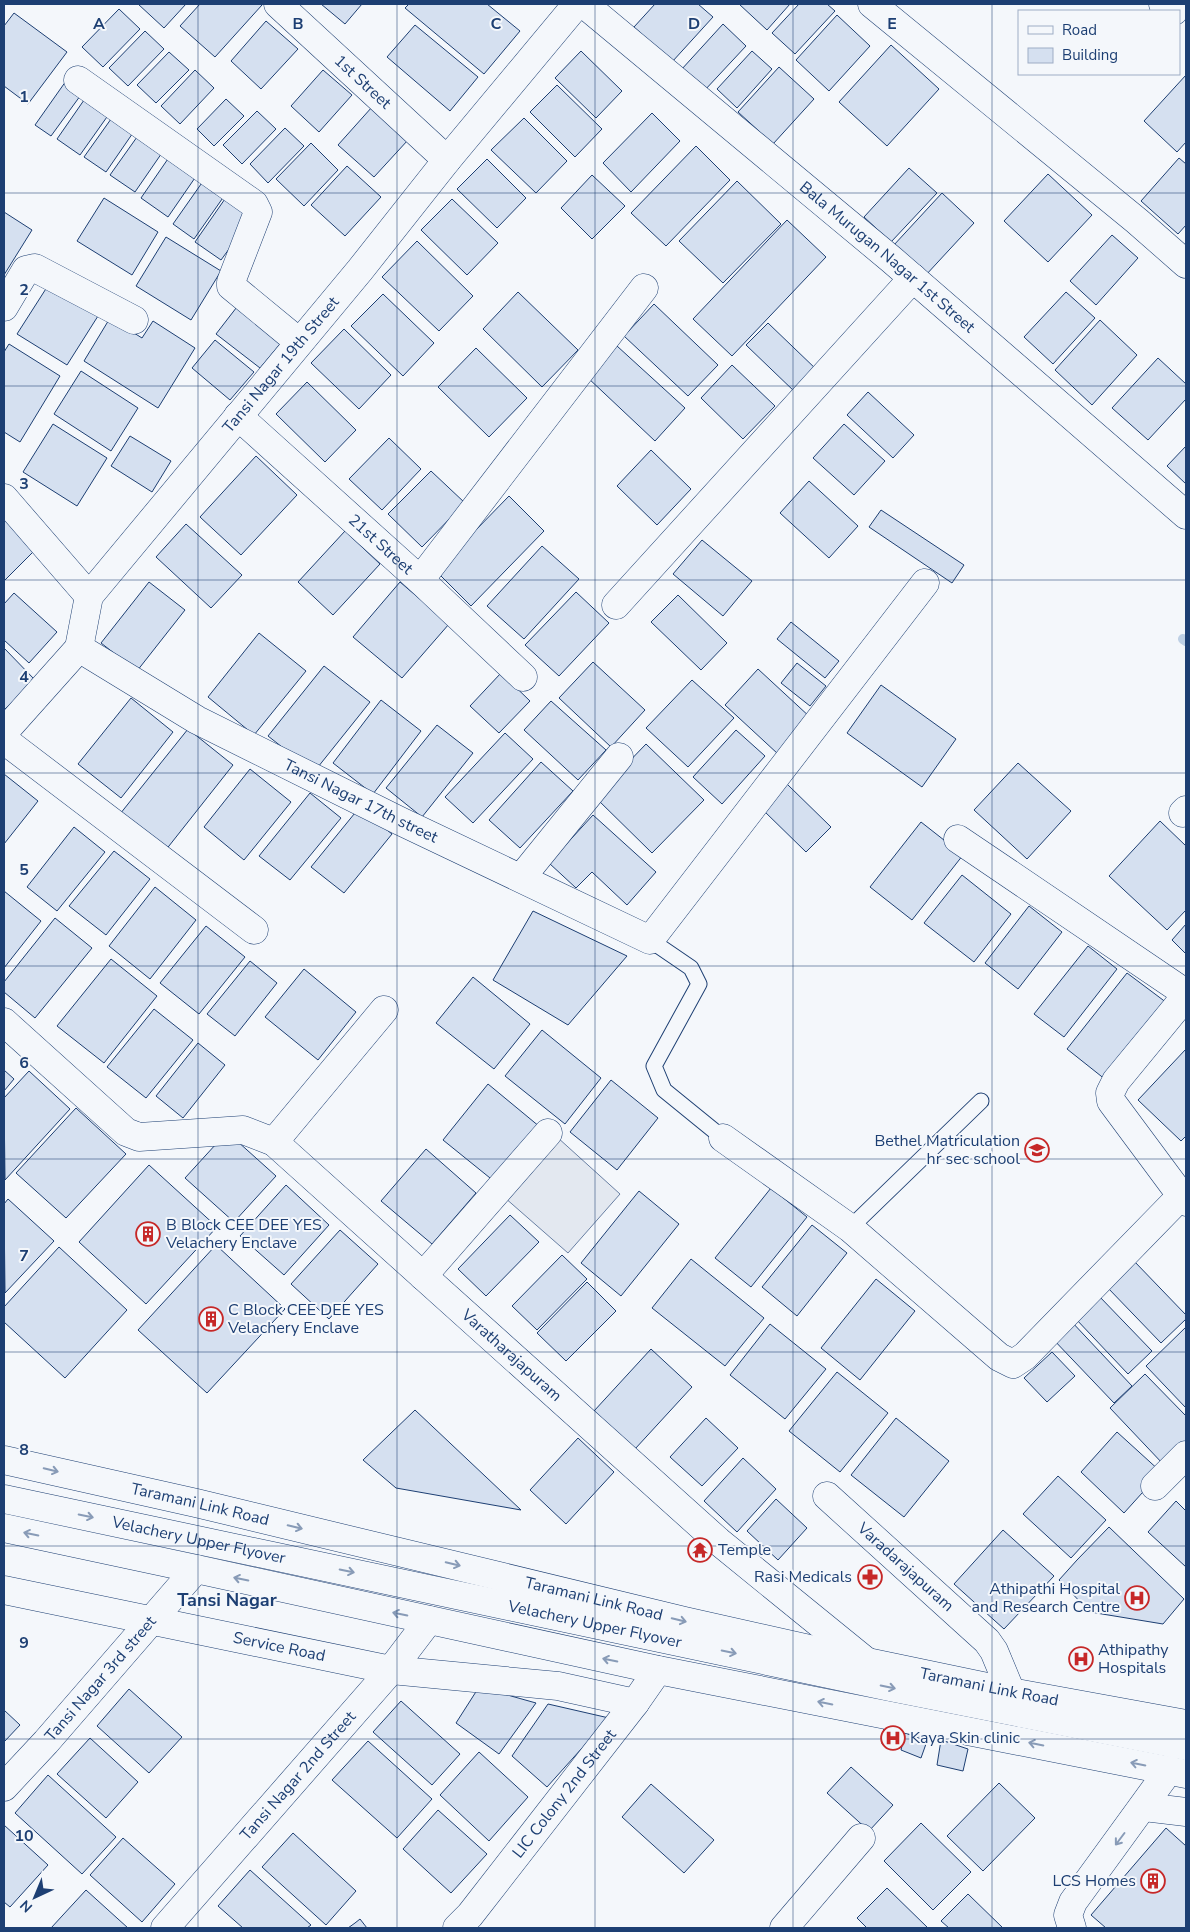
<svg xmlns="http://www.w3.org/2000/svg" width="1190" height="1932" viewBox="0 0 1190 1932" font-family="'Nunito Sans',sans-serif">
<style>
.parking{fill:#e3e8f0;stroke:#687fa3}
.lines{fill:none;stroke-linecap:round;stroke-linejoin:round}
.stream{stroke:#bed0e5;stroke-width:10}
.building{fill:#d5e0f0;stroke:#1d3f73}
.service-casing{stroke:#1d3f73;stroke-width:17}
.minor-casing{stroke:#1d3f73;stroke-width:29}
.primary-casing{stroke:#1d3f73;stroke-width:29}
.service{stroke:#f4f7fb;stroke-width:15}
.minor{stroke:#f4f7fb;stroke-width:28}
.primary{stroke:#f4f7fb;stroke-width:28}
.oneway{stroke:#889bb7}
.grid{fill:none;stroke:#1d3f73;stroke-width:1;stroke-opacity:0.55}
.labels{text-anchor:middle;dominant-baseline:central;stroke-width:4;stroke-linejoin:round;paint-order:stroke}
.street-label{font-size:16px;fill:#1d3f73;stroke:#f4f7fb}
.poi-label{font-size:16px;fill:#1d3f73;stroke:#f4f7fb;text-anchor:start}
.neighbourhood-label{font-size:18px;font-weight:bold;fill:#1d3f73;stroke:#f4f7fb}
.grid-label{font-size:16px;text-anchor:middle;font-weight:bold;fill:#1d3f73;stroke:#f4f7fb;stroke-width:4;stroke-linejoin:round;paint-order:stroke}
</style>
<rect width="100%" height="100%" fill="#f4f7fb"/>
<path class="parking" d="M557,1137L620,1194L568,1253L504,1197Z"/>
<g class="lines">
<path class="stream" d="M1183,639L1186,641"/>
</g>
<path class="building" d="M138,4H186L164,28Z
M200,4H260L262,5L215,57L180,26Z
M321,4H362L345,24Z
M409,4H487L520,31L484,74L405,8Z
M655,4H698L713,17L672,62L634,27Z
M739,4H790L767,30Z
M799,4H827L835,11L795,54L772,33Z
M119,9L140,29L103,67L82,47Z
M14,13L67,52L28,104L4,86V26Z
M837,15L870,46L829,91L796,60Z
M266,21L298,49L261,89L231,61Z
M723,24L746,46L704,91L681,70Z
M415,25L478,77L450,111L387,57Z
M145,31L164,49L128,86L109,68Z
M891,45L939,89L887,146L839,102Z
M581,51L622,91L596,118L555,78Z
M752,51L772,69L737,108L717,89Z
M169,52L189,70L156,103L137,85Z
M779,67L814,99L773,144L738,112Z
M195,70L214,88L180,124L161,106Z
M323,70L352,95L319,132L291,106Z
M1186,75V142L1177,152L1144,121Z
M66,81L83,92L51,136L35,125Z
M557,85L602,129L575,157L530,112Z
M91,90L114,107L80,155L57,139Z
M226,99L244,116L214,146L197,129Z
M372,107L408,140L374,177L338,145Z
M257,111L276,129L242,164L223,145Z
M116,112L137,127L106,172L84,157Z
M652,113L680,141L631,192L603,163Z
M524,118L567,161L536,193L491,150Z
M285,128L304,146L268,183L250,164Z
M142,130L166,147L135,192L110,175Z
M311,143L338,170L304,206L276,179Z
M696,146L730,180L666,246L631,213Z
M172,153L199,172L168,217L141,198Z
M1179,158L1186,164V225L1178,234L1141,201Z
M487,159L526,198L497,228L457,189Z
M347,166L381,197L345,236L311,205Z
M909,168L937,193L891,242L864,217Z
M1048,174L1092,215L1048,262L1004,221Z
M592,175L625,206L592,239L561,208Z
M206,177L227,192L194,239L173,224Z
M737,181L781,224L723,283L679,241Z
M942,193L974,223L925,276L893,246Z
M227,196L254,215L221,260L195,242Z
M104,198L158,232L132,275L77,241Z
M452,199L498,243L467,275L421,230Z
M4,212L32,230L4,275Z
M787,220L826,257L732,356L693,319Z
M1112,235L1138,258L1096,305L1070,281Z
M166,237L221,271L191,320L136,286Z
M417,241L473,296L439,331L382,277Z
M49,284L98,316L67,365L17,334Z
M518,292L578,350L542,387L483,329Z
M1066,292L1095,318L1053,364L1024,337Z
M383,294L434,343L403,376L351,326Z
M240,303L285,338L260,368L216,334Z
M654,304L718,365L688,396L624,336Z
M110,318L142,338L153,321L195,348L158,408L84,361Z
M1100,320L1137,355L1092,405L1055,370Z
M768,323L818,371L796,393L746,345Z
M344,329L391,375L359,409L311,363Z
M215,340L254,372L230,400L192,368Z
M9,344L60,376L20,442L4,432V352Z
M617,346L685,408L655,441L587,377Z
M476,348L527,398L489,437L438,387Z
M1158,358L1186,384V399L1148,440L1112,408Z
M732,365L775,406L743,439L701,398Z
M81,371L138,408L111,451L54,414Z
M307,382L356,430L325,462L276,414Z
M868,392L914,435L893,458L847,415Z
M53,424L107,458L77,506L23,472Z
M844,424L885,461L854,495L813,458Z
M130,436L171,461L152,492L111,466Z
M389,438L421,469L382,510L349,479Z
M1186,446V484L1167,466Z
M651,450L691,489L657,525L617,486Z
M256,456L297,495L241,555L200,517Z
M431,471L465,503L422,547L388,514Z
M809,481L858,526L829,558L780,513Z
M509,496L544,531L471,606L436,571Z
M881,510L964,565L952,583L869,527Z
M4,516L36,549L4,581Z
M186,524L242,575L211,608L156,557Z
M345,531L380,564L333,615L298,582Z
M702,540L752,581L723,616L673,574Z
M542,546L579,579L524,639L487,606Z
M149,582L185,610L137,671L101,643Z
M400,582L449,624L402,678L353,637Z
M576,592L609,623L559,676L525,645Z
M14,593L57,632L29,663L4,640V604Z
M678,595L727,643L701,670L651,622Z
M791,622L839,661L825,678L777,639Z
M259,633L306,671L254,735L208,697Z
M4,648L35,680L4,710Z
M593,662L645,710L611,747L559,698Z
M797,663L826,686L810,706L781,683Z
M324,666L370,702L314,772L268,736Z
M758,669L811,718L778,754L725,705Z
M501,673L530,701L499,733L470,706Z
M692,680L734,718L688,767L646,728Z
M881,685L956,739L922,787L847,733Z
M131,698L173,732L121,798L78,764Z
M381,700L421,731L373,794L333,763Z
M551,701L606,750L578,780L524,730Z
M437,725L473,753L422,817L386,788Z
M188,729L233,765L165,851L120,814Z
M736,730L765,756L722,804L693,777Z
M505,733L533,759L473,823L445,797Z
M646,744L704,800L652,853L595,797Z
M541,762L573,791L520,848L489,820Z
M1018,763L1071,811L1027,859L974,810Z
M250,769L291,802L244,860L204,827Z
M4,774L38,801L4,844Z
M787,784L831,827L806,852L762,809Z
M310,793L341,818L290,880L259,856Z
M359,808L392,834L344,893L311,867Z
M593,815L656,872L627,905L592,872L576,888L549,863Z
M1160,821L1186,846V910L1167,930L1109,876Z
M921,822L963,855L912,920L870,887Z
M74,827L105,852L57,911L27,887Z
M114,851L150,879L106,935L69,906Z
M962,875L1011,914L974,962L924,923Z
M155,887L196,920L150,979L109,946Z
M4,891L41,921L4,968Z
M1029,906L1062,932L1018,989L985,963Z
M533,911L627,956L568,1025L493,980Z
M55,918L92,948L35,1018L4,992V982Z
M1186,924V954L1172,940Z
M206,926L245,957L199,1014L160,983Z
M1088,946L1117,969L1064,1037L1034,1014Z
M111,959L157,996L104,1063L57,1026Z
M250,961L277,983L235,1036L207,1014Z
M304,969L356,1012L318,1060L265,1017Z
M1127,973L1167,1003L1106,1080L1067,1049Z
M473,977L530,1024L494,1069L436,1023Z
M154,1009L193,1040L146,1098L107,1067Z
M542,1030L601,1078L565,1124L505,1076Z
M198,1043L225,1065L183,1118L156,1096Z
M1186,1049V1136L1181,1141L1138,1100Z
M4,1070L14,1079L4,1091Z
M29,1071L70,1109L5,1180L4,1098Z
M611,1080L658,1118L617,1170L570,1132Z
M488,1084L540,1127L495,1182L443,1140Z
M76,1108L126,1154L66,1218L16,1173Z
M227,1132L276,1176L234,1222L185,1178Z
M426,1149L476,1193L432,1244L381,1201Z
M149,1165L217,1227L146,1304L79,1242Z
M286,1185L329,1225L284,1275L240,1236Z
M771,1188L807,1217L751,1287L715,1258Z
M639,1191L679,1224L621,1296L581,1263Z
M8,1199L54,1241L5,1293L4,1204Z
M510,1215L539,1242L486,1296L458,1269Z
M812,1225L847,1253L797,1316L762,1287Z
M340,1230L378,1264L329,1319L291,1284Z
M216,1245L285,1309L207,1393L138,1330Z
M59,1247L127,1310L65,1378L4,1322V1307Z
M562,1255L587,1279L537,1330L512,1306Z
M691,1259L764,1318L725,1366L652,1308Z
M1134,1261L1186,1315V1319L1161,1343L1107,1287Z
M876,1279L915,1311L860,1380L821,1348Z
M587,1282L616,1311L566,1361L537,1333Z
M1098,1295L1152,1351L1128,1374L1075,1318Z
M1070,1320L1132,1386L1114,1403L1051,1337Z
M770,1324L826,1369L785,1419L730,1375Z
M1186,1327V1408L1146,1366Z
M651,1349L692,1387L635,1449L594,1411Z
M1052,1352L1075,1376L1047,1402L1024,1378Z
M837,1372L888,1413L840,1472L789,1431Z
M1145,1374L1186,1416V1444L1164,1465L1110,1408Z
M415,1410L521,1510L396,1488L363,1460Z
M706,1418L738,1448L702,1486L670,1457Z
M896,1418L949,1461L904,1517L851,1475Z
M1117,1432L1161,1472L1124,1513L1081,1472Z
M578,1438L614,1472L566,1524L530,1490Z
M743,1458L776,1489L737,1532L704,1501Z
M1058,1476L1106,1520L1071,1558L1023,1514Z
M776,1499L807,1528L778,1560L747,1531Z
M1176,1501L1186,1511V1567L1148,1532Z
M1109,1527L1184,1599L1163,1624L1090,1612L1059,1580L1077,1560Z
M1003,1530L1054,1576L1004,1629L954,1584Z
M479,1687L536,1703L499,1754L456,1723Z
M129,1689L182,1737L149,1773L97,1726Z
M401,1701L460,1754L432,1785L373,1732Z
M548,1704L609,1718L547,1787L512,1756Z
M4,1710L20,1725L4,1742Z
M884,1727L901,1732L897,1748L882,1744Z
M905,1733L927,1741L921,1758L901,1750Z
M90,1738L138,1782L106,1818L57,1774Z
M941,1740L968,1749L963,1771L937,1765Z
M368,1741L432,1799L397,1838L332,1780Z
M479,1752L528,1797L489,1841L440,1795Z
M851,1767L893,1805L869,1831L827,1793Z
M48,1775L116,1837L82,1874L15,1813Z
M999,1783L1035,1818L983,1871L947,1836Z
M651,1784L714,1840L684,1873L622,1817Z
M438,1810L487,1854L451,1893L403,1849Z
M921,1823L971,1872L933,1910L884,1861Z
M4,1825L48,1865L10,1907L4,1902Z
M1166,1828L1186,1846V1928H1106L1091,1915Z
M293,1833L356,1891L326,1925L262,1867Z
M123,1838L175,1884L142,1922L90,1875Z
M250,1870L311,1925L307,1928H243L218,1906Z
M887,1888L928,1928H867L857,1918Z
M86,1890L128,1928H51Z
M968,1894L1003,1928H949L941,1921Z
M360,1919L367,1928H348L355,1923Z"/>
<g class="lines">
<g class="service-casing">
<path id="service" d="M650,940L691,968L699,984L654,1066L664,1090L723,1138
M850,1228L981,1101"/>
</g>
<g class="minor-casing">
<g id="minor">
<path id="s1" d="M278,4L447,160"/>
<path id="s2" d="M584,4L892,260L1186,515"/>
<path d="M872,4L1137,221L1186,264"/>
<path d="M1163,4L1174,11"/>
<path d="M78,80L254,204L258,212L231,282V286L299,342"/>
<path d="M4,307L26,270L35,268L134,320"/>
<path id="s3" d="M238,416L420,580L523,677"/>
<path d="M4,498L89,596"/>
<path d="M420,580L644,288"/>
<path d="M616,605L913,278"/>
<path id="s4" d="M79,648L197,720L400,821L650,940L925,583"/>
<path id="s5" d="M4,732L79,648L89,596L360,270L447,160L577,4"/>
<path d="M4,740L254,930"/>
<path d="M1183,813L1186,810"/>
<path d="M958,839L1181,990L1184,994L1181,1002L1116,1081L1110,1093L1111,1101L1186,1202"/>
<path d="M521,878L619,757"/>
<path id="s6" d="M4,1022L126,1132L139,1137L243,1130L274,1142L718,1541L867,1662"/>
<path d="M723,1138L850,1228L999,1357L1013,1364L1025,1356L1181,1196"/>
<path d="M274,1142L384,1010"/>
<path d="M423,1276L548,1133"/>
<path d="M1155,1486L1186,1455"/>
<path id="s7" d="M827,1496L987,1641L994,1651L1011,1692"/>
<path id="s8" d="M4,1590L391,1670L558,1686L635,1703"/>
<path id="s9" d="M4,1787L46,1742L196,1569"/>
<path d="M1144,1807L1186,1812"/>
<path id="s10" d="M165,1928L391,1670L429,1620"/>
<path id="s11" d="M457,1928L470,1915L635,1703L658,1670"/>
<path d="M784,1928L861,1838"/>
<path d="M1072,1928L1068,1915L1073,1902L1169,1770"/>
</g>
</g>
<g class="primary-casing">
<g id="primary">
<path id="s12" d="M4,1460L196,1503L685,1621L867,1662L1011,1692L1186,1724"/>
<path id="s13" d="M4,1499L890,1687L1186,1746"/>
<path d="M4,1528L196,1569L658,1670L1186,1774"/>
</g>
</g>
<use href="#service" class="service"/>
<use href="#minor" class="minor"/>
<use href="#primary" class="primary"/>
</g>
<defs><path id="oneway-shaft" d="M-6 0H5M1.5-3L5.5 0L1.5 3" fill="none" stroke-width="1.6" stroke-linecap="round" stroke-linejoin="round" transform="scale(1.25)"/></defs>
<g class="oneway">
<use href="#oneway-shaft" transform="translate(51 1470) rotate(13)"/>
<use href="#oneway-shaft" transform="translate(86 1516) rotate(12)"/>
<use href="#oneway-shaft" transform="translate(295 1527) rotate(13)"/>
<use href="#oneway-shaft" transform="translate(31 1534) rotate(-168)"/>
<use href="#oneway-shaft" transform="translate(453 1564) rotate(13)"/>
<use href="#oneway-shaft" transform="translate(347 1571) rotate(12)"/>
<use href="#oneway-shaft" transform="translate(241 1579) rotate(-168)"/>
<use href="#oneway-shaft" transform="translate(400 1614) rotate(-168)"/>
<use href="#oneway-shaft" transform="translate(679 1620) rotate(14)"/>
<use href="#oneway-shaft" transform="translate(729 1652) rotate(12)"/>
<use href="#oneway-shaft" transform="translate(610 1660) rotate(-168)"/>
<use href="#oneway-shaft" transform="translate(888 1687) rotate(12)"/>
<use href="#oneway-shaft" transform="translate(825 1703) rotate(-169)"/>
<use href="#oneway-shaft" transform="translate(1036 1744) rotate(-169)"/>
<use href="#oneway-shaft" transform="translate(1138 1764) rotate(-169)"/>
<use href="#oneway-shaft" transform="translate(1120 1839) rotate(127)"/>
</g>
<path class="grid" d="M198,4V1928M397,4V1928M595,4V1928M793,4V1928M992,4V1928M4,193H1186M4,386H1186M4,580H1186M4,773H1186M4,966H1186M4,1159H1186M4,1352H1186M4,1546H1186M4,1739H1186"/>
<defs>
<g id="school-ring" transform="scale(1.25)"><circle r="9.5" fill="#f4f7fb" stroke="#c62828" stroke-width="1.5"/><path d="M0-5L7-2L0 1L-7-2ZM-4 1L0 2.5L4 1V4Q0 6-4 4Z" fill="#c62828"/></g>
<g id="building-ring" transform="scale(1.25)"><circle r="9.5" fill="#f4f7fb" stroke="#c62828" stroke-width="1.5"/><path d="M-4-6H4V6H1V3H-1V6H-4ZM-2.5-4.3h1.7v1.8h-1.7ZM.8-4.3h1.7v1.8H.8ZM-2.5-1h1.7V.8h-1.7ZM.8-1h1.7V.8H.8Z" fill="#c62828"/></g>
<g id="temple-ring" transform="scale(1.25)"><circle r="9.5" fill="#f4f7fb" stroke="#c62828" stroke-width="1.5"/><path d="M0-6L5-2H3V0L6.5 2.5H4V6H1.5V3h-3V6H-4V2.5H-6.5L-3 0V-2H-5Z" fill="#c62828"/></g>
<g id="pharmacy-ring" transform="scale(1.25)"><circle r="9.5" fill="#f4f7fb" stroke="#c62828" stroke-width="1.5"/><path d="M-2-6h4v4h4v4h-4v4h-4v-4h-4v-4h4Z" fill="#c62828"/></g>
<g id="hospital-ring" transform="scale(1.25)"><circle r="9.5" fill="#f4f7fb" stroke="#c62828" stroke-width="1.5"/><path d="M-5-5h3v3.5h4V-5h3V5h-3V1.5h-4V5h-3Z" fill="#c62828"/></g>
</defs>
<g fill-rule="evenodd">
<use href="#school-ring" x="1037" y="1150"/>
<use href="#building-ring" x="148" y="1234"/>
<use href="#building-ring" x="211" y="1319"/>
<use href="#temple-ring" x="700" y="1550"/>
<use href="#pharmacy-ring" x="870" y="1577"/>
<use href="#hospital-ring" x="1137" y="1598"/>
<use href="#hospital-ring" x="1081" y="1659"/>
<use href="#hospital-ring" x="893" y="1738"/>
<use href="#building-ring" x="1153" y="1881"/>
</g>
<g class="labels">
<g class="street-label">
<text stroke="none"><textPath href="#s1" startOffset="115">1st Street</textPath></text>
<text stroke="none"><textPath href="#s2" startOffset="395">Bala Murugan Nagar 1st Street</textPath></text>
<text stroke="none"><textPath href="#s5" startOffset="466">Tansi Nagar 19th Street</textPath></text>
<text stroke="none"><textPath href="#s3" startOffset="192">21st Street</textPath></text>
<text stroke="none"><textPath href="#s4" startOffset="321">Tansi Nagar 17th street</textPath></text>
<text stroke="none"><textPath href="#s6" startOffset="635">Varatharajapuram</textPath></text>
<text stroke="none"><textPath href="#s12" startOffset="201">Taramani Link Road</textPath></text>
<text stroke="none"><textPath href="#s13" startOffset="199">Velachery Upper Flyover</textPath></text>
<text stroke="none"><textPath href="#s7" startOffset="106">Varadarajapuram</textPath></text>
<text stroke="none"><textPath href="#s12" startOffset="606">Taramani Link Road</textPath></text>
<text stroke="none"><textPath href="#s13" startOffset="604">Velachery Upper Flyover</textPath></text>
<text stroke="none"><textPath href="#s8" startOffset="281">Service Road</textPath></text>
<text stroke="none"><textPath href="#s9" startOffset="145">Tansi Nagar 3rd street</textPath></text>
<text stroke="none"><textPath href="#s12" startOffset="1011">Taramani Link Road</textPath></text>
<text stroke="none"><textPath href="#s10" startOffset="202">Tansi Nagar 2nd Street</textPath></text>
<text stroke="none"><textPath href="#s11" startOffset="172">LIC Colony 2nd Street</textPath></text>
</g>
<g class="poi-label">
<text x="1020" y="1141" text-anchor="end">Bethel Matriculation<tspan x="1020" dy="18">hr sec school</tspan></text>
<text x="166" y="1225">B Block CEE DEE YES<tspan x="166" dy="18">Velachery Enclave</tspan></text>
<text x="228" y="1310">C Block CEE DEE YES<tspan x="228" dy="18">Velachery Enclave</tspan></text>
<text x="718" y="1550">Temple</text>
<text x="852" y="1577" text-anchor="end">Rasi Medicals</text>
<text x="1120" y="1589" text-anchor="end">Athipathi Hospital<tspan x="1120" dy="18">and Research Centre</tspan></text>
<text x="1098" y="1650">Athipathy<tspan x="1098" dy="18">Hospitals</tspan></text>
<text x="910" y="1738">Kaya Skin clinic</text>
<text x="1136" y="1881" text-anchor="end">LCS Homes</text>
</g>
<g class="neighbourhood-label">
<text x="227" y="1600">Tansi Nagar</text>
</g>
</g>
<g class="grid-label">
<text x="99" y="29">A</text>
<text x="298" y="29">B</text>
<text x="496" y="29">C</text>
<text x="694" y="29">D</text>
<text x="892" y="29">E</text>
<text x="24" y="102">1</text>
<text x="24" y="295">2</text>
<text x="24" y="489">3</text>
<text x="24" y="682">4</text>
<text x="24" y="875">5</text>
<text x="24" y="1068">6</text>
<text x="24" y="1261">7</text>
<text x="24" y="1455">8</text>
<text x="24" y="1648">9</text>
<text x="24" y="1841">10</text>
</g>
<rect width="1190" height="1932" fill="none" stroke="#1d3f73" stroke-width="10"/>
<rect x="1018" y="10" width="162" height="65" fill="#f4f7fb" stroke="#9eadc5"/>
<rect x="1028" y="26" width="25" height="8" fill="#f4f7fb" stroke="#9eadc5"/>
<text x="1062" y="35" font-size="15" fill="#1d3f73">Road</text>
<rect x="1028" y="48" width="25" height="15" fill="#d5e0f0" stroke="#9eadc5"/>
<text x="1062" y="60" font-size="15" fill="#1d3f73">Building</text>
<g transform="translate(35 1897) rotate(224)" stroke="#f4f7fb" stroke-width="4" paint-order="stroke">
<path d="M0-4L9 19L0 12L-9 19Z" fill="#1d3f73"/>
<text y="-8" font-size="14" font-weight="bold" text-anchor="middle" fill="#1d3f73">N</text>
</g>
</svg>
